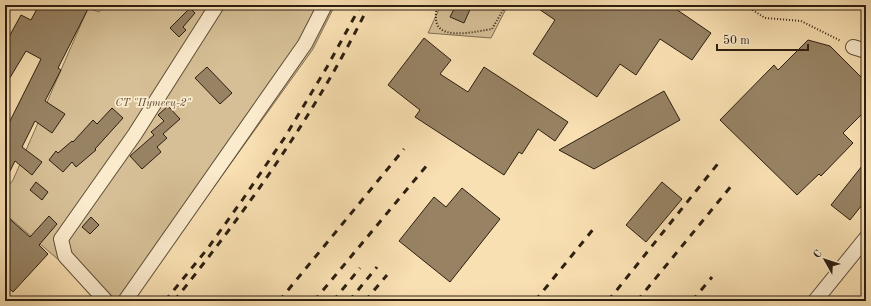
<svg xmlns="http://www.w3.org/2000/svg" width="871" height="306" viewBox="0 0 871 306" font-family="'Old Standard TT',serif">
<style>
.green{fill:#d6bf96;stroke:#816e53}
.building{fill:#978364;stroke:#2c1e10}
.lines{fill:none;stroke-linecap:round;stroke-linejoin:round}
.minor-casing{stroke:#5f4e38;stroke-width:16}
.path{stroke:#2c1e10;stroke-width:2;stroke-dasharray:1 2;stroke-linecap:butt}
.minor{stroke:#fbebcd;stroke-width:14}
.rail{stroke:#2c1e10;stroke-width:3;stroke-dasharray:7 7;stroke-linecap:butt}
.labels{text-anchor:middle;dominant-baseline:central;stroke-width:3.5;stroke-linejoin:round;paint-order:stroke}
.park-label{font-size:11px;font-style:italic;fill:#5f4e38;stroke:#fbebcd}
</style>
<rect width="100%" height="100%" fill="#f9e0b2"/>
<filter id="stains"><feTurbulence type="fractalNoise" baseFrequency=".005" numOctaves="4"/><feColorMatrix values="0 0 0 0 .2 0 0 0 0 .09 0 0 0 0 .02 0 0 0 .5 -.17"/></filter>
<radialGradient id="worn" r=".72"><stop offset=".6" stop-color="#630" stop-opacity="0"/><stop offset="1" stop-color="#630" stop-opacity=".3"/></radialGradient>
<path class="green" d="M103,5H335L313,49L132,301H116L73,258L60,261L5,214V190L13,180L88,8L99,12Z
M441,5H508L491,38L428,33Z"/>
<path class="building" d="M39,5H90L58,68L61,70L45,101L65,114L52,133L35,121L22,147L42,162L32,175L15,161L5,181V131L41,59L26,51L5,86V44L21,15L31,20Z
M456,5H472L464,23L450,17Z
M533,5H670L711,33L692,60L660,39L636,75L620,64L597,97L533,54L555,20Z
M190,8L195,13L183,27L186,30L179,37L170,28Z
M424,38L451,60L440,74L468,92L484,67L568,122L555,141L538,129L522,154L519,152L504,175L415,117L420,110L388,85Z
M808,40L830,46L866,82V110L843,133L853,143L821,176L819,174L797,195L720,120L774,65L778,70Z
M207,67L232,93L220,104L195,78Z
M664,91L680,120L594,169L559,150Z
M168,106L180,119L163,134L167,138L157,147L161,152L142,169L130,156L154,135L151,132L164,121L158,115Z
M112,108L123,118L95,149L96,150L76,167L72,162L63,172L49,160L56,151L58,153L72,141L73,142L93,120L97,124Z
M866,161V200L850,220L831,205Z
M36,182L48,192L42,200L30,190Z
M662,182L682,199L646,242L626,225Z
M462,188L500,219L450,282L399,241L434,197L446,207Z
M5,215L30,237L49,216L57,224L39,245L48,254L13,292L5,285Z
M91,217L99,225L90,234L82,227Z"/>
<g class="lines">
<g class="minor-casing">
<path id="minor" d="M853,47L866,51
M106,301L65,256L61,239L135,134L217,5
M125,301L305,44L325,5
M815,301L866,238"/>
</g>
<path class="path" d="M437,5C436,11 435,18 437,24C443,40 479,31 492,29L506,5
M745,5L765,18L801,21L841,41"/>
<use href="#minor" class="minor"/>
<path class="rail" d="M165,301L208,248L243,199L285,137L327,67L361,5
M174,301C247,210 318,110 369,5
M279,301L404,149
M314,301L428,164
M333,301L360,268
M349,301L377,267
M365,301L387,275
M535,301L595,227
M608,301L720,161
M637,301L732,185
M692,301L712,277"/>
</g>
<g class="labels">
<g class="park-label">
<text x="153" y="103">СТ "Путеец-2"</text>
</g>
</g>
<rect width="871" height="306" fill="none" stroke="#f9e0b2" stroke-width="20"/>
<rect x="6" y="6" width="859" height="294" fill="none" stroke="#2c1e10" stroke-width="2"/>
<rect x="10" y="10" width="851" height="286" fill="none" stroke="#2c1e10"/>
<g transform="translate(825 260) rotate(309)" stroke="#fbebcd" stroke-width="3" paint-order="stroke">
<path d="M0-3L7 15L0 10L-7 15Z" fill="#2c1e10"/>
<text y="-6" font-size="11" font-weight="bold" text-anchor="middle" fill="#2c1e10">С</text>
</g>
<path d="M717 44v6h91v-6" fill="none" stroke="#2c1e10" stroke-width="2"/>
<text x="723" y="44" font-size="12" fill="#2c1e10" stroke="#fbebcd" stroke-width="3" paint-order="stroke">50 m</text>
<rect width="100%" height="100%" filter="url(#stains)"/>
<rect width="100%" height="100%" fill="url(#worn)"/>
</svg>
